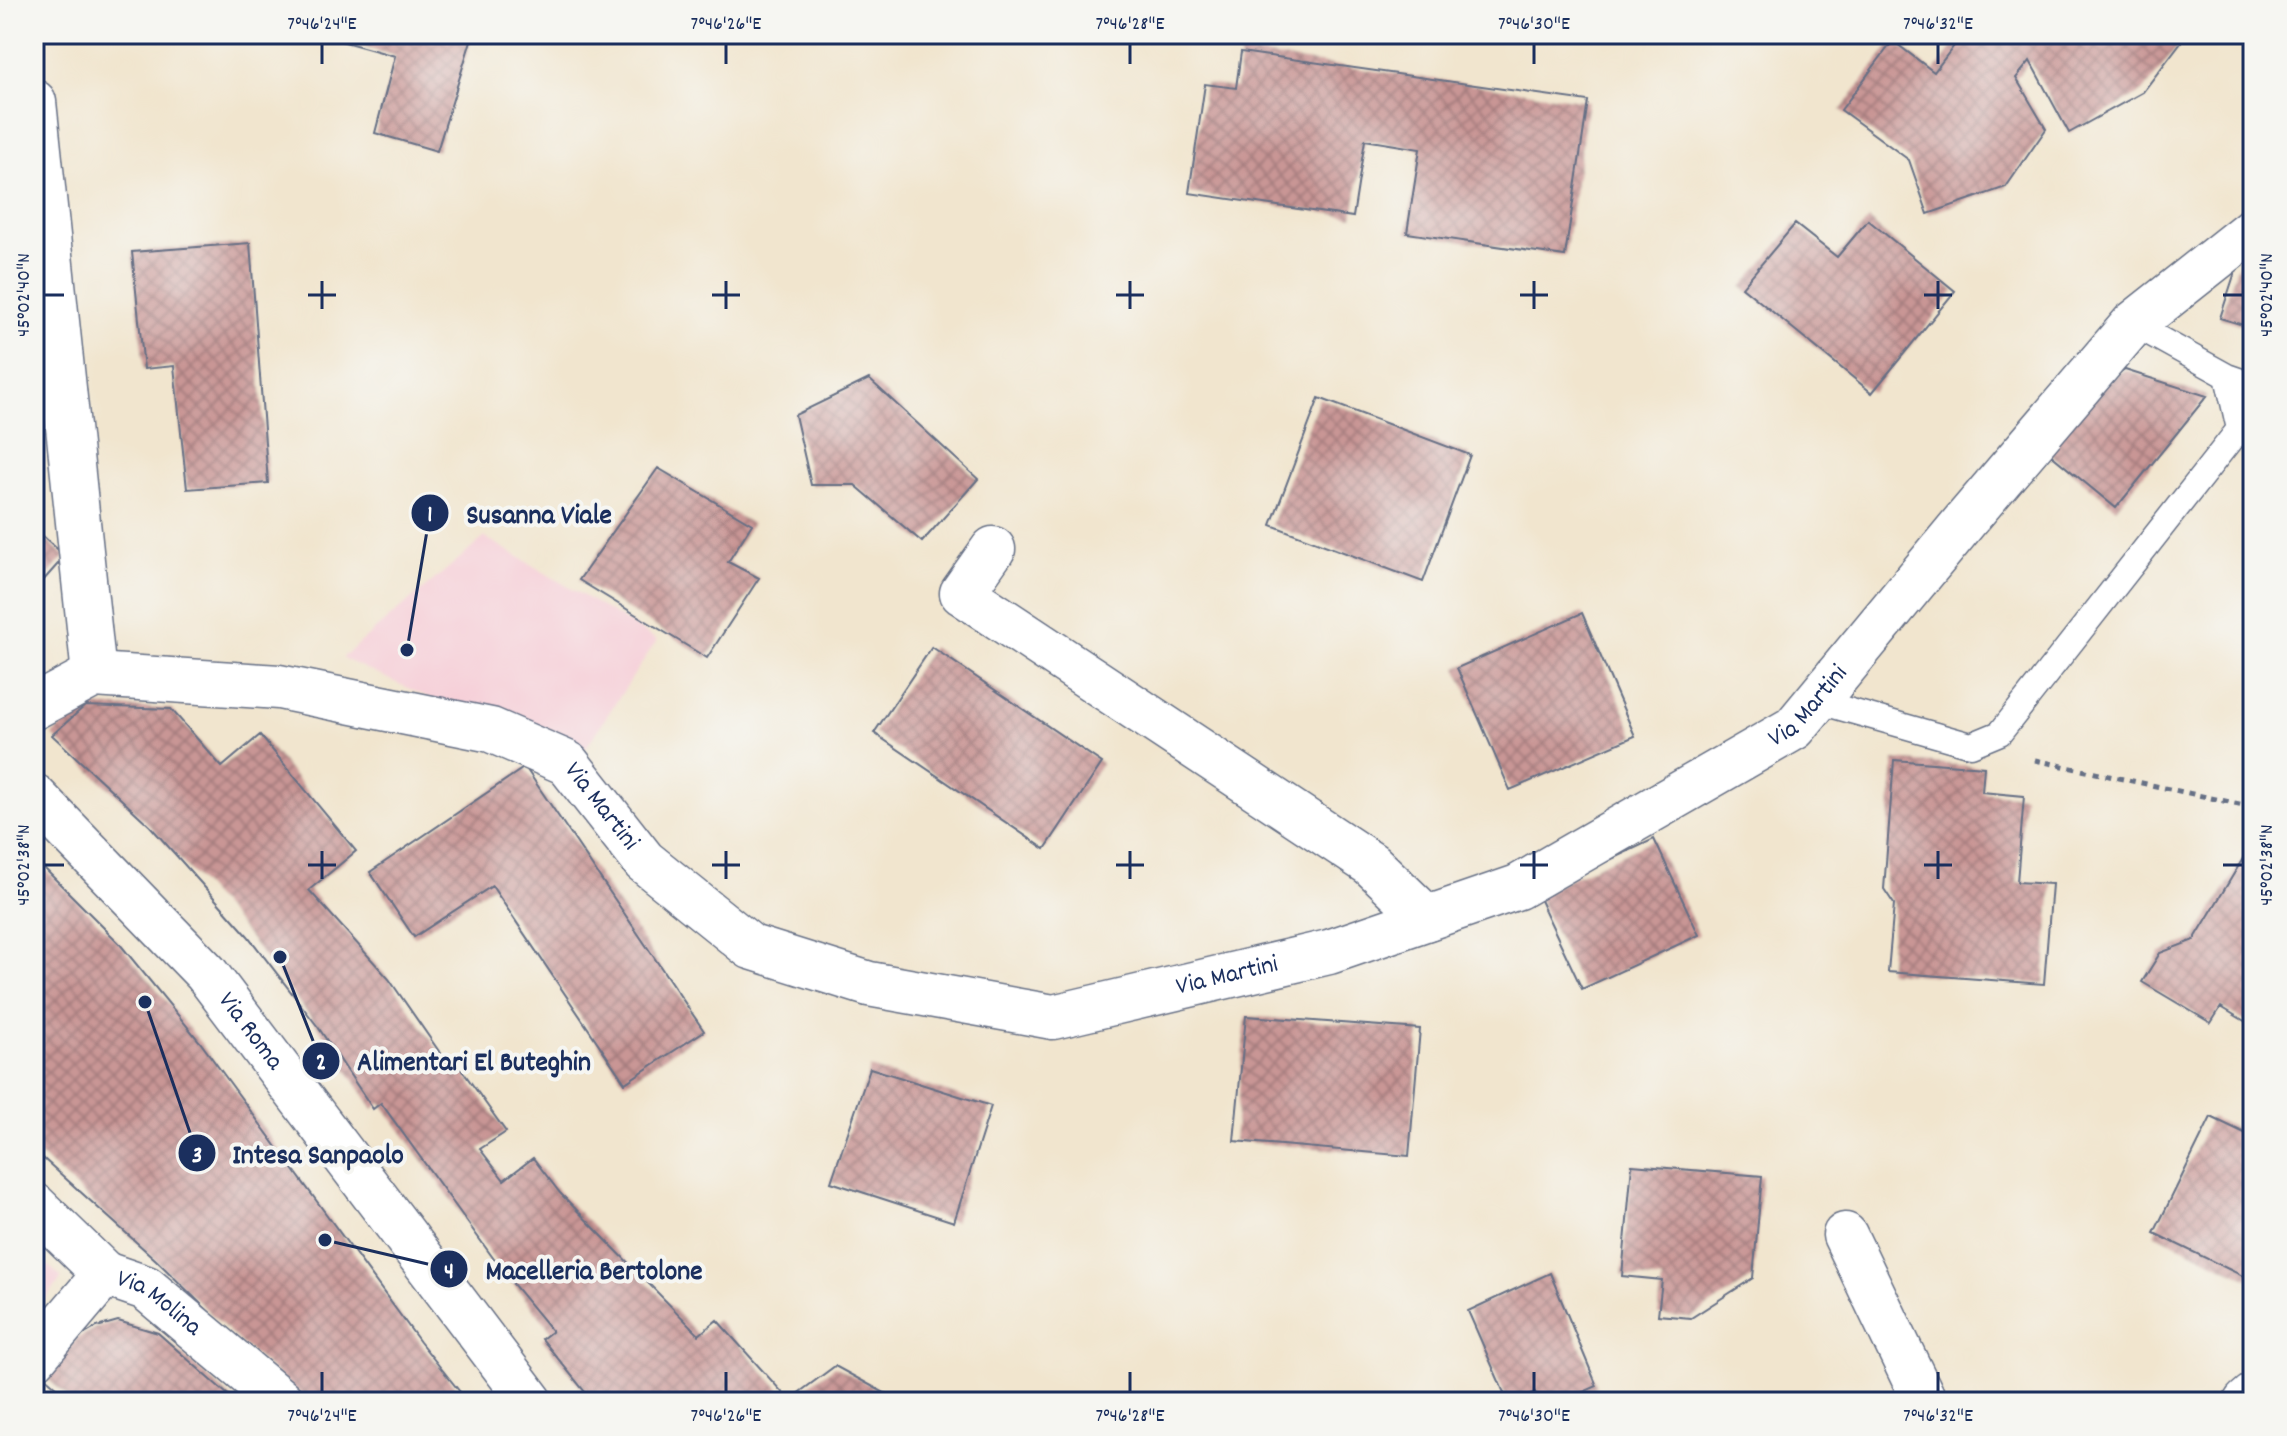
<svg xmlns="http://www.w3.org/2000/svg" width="2287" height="1436" viewBox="0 0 2287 1436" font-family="Dekko,sans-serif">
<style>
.built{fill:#f6cfd8}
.building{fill:url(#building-cross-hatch)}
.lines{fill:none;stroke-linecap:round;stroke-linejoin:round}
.service-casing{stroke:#666f85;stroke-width:27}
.minor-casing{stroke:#666f85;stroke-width:47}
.tertiary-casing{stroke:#666f85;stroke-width:47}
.secondary-casing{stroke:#666f85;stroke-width:47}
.path{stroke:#666f85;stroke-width:5;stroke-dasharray:6 6;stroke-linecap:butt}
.service{stroke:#fff;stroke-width:24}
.minor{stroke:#fff;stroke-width:44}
.tertiary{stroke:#fff;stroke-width:44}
.secondary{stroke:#fff;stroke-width:44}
.ticks{fill:none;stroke:#1b2f5e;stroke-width:3}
.labels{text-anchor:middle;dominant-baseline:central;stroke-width:8;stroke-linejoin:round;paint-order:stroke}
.street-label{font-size:26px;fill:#1b2f5e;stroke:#f6f6f2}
.leader{fill:none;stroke:#1b2f5e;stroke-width:3}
.callout-dot{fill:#1b2f5e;stroke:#f6f6f2;stroke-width:3}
.mark-label{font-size:24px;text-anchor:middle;font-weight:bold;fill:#fff}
.callout-label{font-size:28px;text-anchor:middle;font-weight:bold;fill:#1b2f5e;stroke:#f6f6f2;stroke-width:8;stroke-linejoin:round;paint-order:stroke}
.neatline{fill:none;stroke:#1b2f5e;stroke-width:3}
.ticks-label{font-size:20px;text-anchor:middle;fill:#1b2f5e}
</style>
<defs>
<pattern id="building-cross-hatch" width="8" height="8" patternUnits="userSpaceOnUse" patternTransform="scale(2)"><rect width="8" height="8" fill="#c99695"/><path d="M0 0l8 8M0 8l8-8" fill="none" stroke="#a27b7d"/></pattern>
</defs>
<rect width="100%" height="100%" fill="#f6f6f2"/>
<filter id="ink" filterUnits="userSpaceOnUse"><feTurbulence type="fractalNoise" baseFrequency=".0125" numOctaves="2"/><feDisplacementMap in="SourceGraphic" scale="16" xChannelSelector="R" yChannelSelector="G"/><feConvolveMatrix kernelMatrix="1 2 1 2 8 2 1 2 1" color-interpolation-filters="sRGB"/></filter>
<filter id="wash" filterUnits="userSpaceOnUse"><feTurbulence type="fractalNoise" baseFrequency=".006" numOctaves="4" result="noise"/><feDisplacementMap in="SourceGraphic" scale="32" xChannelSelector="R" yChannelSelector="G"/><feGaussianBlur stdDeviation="1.8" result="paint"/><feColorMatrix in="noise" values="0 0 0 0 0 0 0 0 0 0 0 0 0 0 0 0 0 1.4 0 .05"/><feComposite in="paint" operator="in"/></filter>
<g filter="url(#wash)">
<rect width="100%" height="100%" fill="#f1e5ce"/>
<path class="built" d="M485,537L657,640L575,764L342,658Z
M34,1253L62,1278L34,1313Z"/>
<g id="blocks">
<path class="building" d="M316,34H473L437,151L375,133L395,56Z
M1963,34H2187L2143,92L2069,133L2030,61L2016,78L2046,129L2006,187L1928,214L1909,160L1841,110L1893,41L1934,72Z
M1241,52L1588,101L1565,256L1407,233L1420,149L1365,140L1353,217L1189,193L1205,84L1236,88Z
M1868,220L1955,291L1872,393L1742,287L1795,224L1837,257Z
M250,243L268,483L187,489L174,366L144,369L132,252Z
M2253,254V328L2220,318L2237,266Z
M2125,370L2207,396L2116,508L2044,449L2093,390Z
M869,379L978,479L922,542L855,485H811L795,415Z
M1319,398L1470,455L1423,582L1271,525Z
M658,468L752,524L728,562L759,578L707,658L579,580Z
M34,528L65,556L34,591Z
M1582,613L1635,736L1510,790L1457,668Z
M932,647L1102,763L1045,849L874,733Z
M85,706L171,709L222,767L260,735L356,851L309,890L389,979L445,1060L452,1056L506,1132L480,1149L504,1180L533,1158L560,1193L699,1335L717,1320L789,1400L835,1366L901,1402H593L542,1339L552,1331L504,1273L381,1103L373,1109L318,1027L248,936L150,826L52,735Z
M1894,760L1984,767L1982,792L2024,796L2017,882L2052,884L2044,984L1888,972L1894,904L1884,889Z
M525,767L704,1031L625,1083L492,886L414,937L370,872Z
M1654,839L1699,935L1582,989L1537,894Z
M2244,857L2253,863V1026L2221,1007L2211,1023L2142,982L2160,953L2194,940Z
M34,858L119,943L200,1042L420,1342L468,1402H310L243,1345L156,1260L34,1150Z
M1246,1016L1420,1029L1409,1156L1234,1141Z
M870,1068L991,1106L954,1222L831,1182Z
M2211,1117L2253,1137V1281L2154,1233Z
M1632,1165L1762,1176L1753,1278L1691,1318L1658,1315L1662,1280L1622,1276Z
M1550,1273L1597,1386L1561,1402H1540L1535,1392L1516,1402H1508L1468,1311Z
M118,1321L158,1333L236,1402H74L44,1376L78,1338L97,1327Z"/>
</g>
</g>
<g filter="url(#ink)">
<use href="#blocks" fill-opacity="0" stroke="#666f85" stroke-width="2"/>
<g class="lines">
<g class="service-casing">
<path id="service" d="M2133,324L2227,376L2253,385
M1816,701L1971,745L2000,733L2239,429L2227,376"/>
</g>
<g class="minor-casing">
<g id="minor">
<path d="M34,102L94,675"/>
<path d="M993,549L962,593L1371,864L1427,918"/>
<path id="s1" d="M34,707L94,675L279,687L491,730L567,763L644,861L751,947L869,984L1053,1017L1329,952L1518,887L1794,728L1965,521L2133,324L2253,229"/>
<path d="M1845,1235L1925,1402"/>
<path id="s2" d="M34,1358L105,1274L146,1288L282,1402"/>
<path d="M2246,1402L2253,1396"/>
</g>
</g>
<g class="tertiary-casing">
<path id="tertiary" d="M34,1205L105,1274"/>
</g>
<g class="secondary-casing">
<g id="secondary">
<path id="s3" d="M34,796L206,973L531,1402"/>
</g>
</g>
<path class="path" d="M2035,760L2253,807"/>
<use href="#service" class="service"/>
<use href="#minor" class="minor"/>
<use href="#tertiary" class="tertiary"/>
<use href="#secondary" class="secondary"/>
</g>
</g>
<path class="ticks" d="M322,44V64M726,44V64M1130,44V64M1534,44V64M1938,44V64M322,281V309M726,281V309M1130,281V309M1534,281V309M1938,281V309M44,295H64M308,295H336M712,295H740M1116,295H1144M1520,295H1548M1924,295H1952M2223,295H2243M322,851V879M726,851V879M1130,851V879M1534,851V879M1938,851V879M44,865H64M308,865H336M712,865H740M1116,865H1144M1520,865H1548M1924,865H1952M2223,865H2243M322,1372V1392M726,1372V1392M1130,1372V1392M1534,1372V1392M1938,1372V1392"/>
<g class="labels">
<g class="street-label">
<text stroke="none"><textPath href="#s1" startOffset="1952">Via Martini</textPath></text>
<text stroke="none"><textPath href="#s1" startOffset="608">Via Martini</textPath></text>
<text stroke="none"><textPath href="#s1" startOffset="1304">Via Martini</textPath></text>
<text stroke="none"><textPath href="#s3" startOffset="320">Via Roma</textPath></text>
<text stroke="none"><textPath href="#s2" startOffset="172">Via Molina</textPath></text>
</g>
</g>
<path class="leader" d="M407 650L430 513M280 957L321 1061M145 1002L197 1153M325 1240L449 1269"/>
<g class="callout-dot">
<circle cx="407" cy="650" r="8"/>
<circle cx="280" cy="957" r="8"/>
<circle cx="145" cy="1002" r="8"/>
<circle cx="325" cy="1240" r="8"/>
<circle cx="430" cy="513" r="20"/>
<circle cx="321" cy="1061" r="20"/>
<circle cx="197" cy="1153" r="20"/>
<circle cx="449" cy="1269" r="20"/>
</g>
<g class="mark-label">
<text x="430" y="521">1</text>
<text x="321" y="1069">2</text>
<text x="197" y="1162">3</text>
<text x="449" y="1278">4</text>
</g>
<g class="callout-label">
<text x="539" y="523">Susanna Viale</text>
<text x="474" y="1070">Alimentari El Buteghin</text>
<text x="318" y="1163">Intesa Sanpaolo</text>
<text x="594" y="1279">Macelleria Bertolone</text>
</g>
<rect width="2287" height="1436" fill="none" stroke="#f6f6f2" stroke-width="88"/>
<rect x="44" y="44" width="2199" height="1348" class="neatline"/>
<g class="ticks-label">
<text x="322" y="29">7°46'24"E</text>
<text x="726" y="29">7°46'26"E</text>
<text x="1130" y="29">7°46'28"E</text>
<text x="1534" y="29">7°46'30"E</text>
<text x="1938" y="29">7°46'32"E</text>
<text transform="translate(22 295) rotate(-90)" y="7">45°02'40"N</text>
<text transform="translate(2265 295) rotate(-90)" y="7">45°02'40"N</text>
<text transform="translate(22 865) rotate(-90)" y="7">45°02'38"N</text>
<text transform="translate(2265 865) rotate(-90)" y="7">45°02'38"N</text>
<text x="322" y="1421">7°46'24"E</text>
<text x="726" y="1421">7°46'26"E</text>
<text x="1130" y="1421">7°46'28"E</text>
<text x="1534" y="1421">7°46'30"E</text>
<text x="1938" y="1421">7°46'32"E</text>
</g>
</svg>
